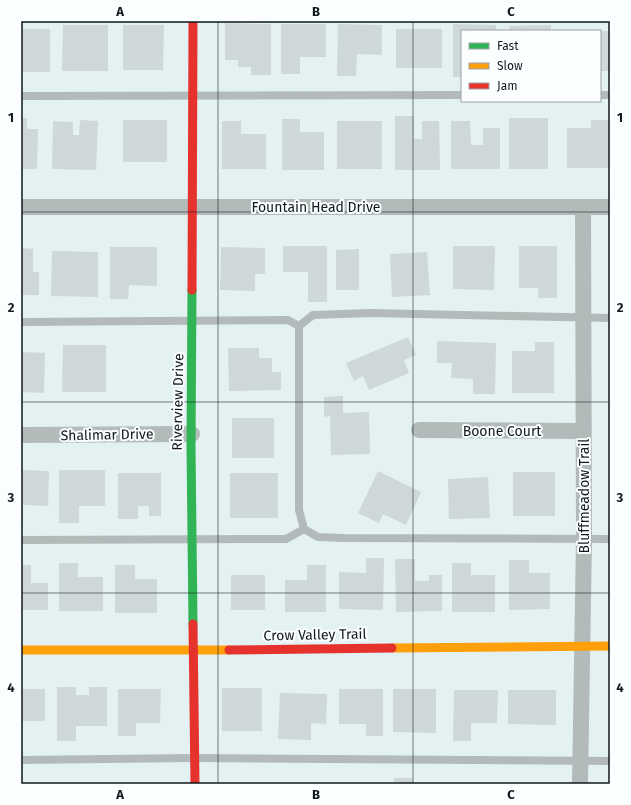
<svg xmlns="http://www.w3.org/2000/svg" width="631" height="805" viewBox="0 0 631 805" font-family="'Fira Sans',sans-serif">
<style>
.building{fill:#ced7da}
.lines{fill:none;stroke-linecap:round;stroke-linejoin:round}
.lane{stroke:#b2bbb9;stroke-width:8}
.street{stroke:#b2bbb9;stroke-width:16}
.fast{stroke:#30b455;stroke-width:9}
.slow{stroke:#ff9f0a;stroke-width:9}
.jam{stroke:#e5322d;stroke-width:9}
.grid{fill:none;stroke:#11191a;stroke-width:1;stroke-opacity:0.55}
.labels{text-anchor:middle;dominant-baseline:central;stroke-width:4;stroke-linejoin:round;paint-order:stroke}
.street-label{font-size:14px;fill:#11191a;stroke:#fafeff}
.neatline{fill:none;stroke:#11191a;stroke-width:1.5}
.grid-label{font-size:13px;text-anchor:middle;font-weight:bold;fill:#11191a}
</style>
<rect width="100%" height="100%" fill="#e4f1f3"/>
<path class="building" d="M225,23L271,24V75H251V67H238V60H225Z
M281,24H326V57H300V74H281Z
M338,24L382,25V55L357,54L356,76H337Z
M453,24L496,25V31H462V77H453Z
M63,25H108V71H62Z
M123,25H164L163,70H123Z
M551,25V31H510L509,26Z
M21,29H50V72H21Z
M396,29H442V68H396Z
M600,31H610V71H600Z
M395,116H414V139H422V121H439L440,170H395Z
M21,118H27V129H38L37,169H21Z
M509,118H548V169H509Z
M282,119H300V132H324V170H282Z
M80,120L98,121L96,170L52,169L53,121L73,122V135H79Z
M123,120H167V162H123Z
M591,120H610V168H567V128H591Z
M222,121H241V134H266V169H222Z
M337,121H382V169H337Z
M451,121H470L471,145H483V128H500V169H451Z
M283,246H327V302H308V272H283Z
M453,246H495L494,290L453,289Z
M519,246H557V298H538V288H519Z
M110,247H157V286L129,285L128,299H110Z
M221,247L265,248V274H255V291L220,290Z
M21,248L33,249V272H39V295H21Z
M359,249V290H336V250Z
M52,251L98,252V297L51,296Z
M427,252L430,295L392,297L390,254Z
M408,337L416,355L404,360L409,373L369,390L363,376L354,381L346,363Z
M437,341L496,343L495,394H473V379L451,378L452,363H437Z
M535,342H554V393H512V351H535Z
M63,345H106V392H62Z
M228,348H259V358H272V372H281V390L229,391Z
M21,352L45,353L44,393L21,392Z
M343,396V413L369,412L370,454L331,455L330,416L324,417V397Z
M232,418H274V458H232Z
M21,470L49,471L48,506L23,505V523H21Z
M59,470H105V506H79V523H59Z
M378,471L421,492L406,525L383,514L379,523L358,513Z
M513,472H555V516H513Z
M118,473H161V516H149V506H138V519H118Z
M230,473H278V518H230Z
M488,477L490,518L449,519L448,479Z
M366,558H384L383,610L339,609V572L366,573Z
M395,559H415V581H429V575H442V611L396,612Z
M509,560H529V573H550V609L509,610Z
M59,563H78V577H103V611H59Z
M452,563H471V575H495V612H452Z
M21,565H31V583H48V610H21Z
M115,565H135V579H157V613H115Z
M307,565H326V612H285V580H307Z
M231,575H265V610H231Z
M57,687H76V695H89V687H107V726H76V741H57Z
M222,688H262V731H222Z
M21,689H45V721H21Z
M118,689H161L160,723H136V736H118Z
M339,689H383V736H366V724H339Z
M393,689H436V733L393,732Z
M454,690H498L497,723H471V741H453Z
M508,690H556V725L508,724Z
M280,693L327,694L326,724L311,723V740L278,739Z
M394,778H413V784H394Z"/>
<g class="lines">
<path class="lane" d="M600,95H610
M21,96L462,95
M21,322L288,320L299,326V510L304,529L318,537L344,538L610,539
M299,326L313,315L370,313L610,318
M21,540L286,539L304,529
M21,760L194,758L610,761"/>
<path class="street" d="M21,207H610
M419,430L584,431
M21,435L192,434
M580,784L584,539L583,208"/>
<path class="fast" d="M192,290L191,446L193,624"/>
<path class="slow" d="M392,648L610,646
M21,650H229"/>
<path class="jam" d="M192,290L193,21
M193,624L195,784
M229,650L392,648"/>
</g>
<path class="grid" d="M218,21V784M413,21V784M21,212H610M21,402H610M21,593H610"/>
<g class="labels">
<g class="street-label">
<text x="316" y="207">Fountain Head Drive</text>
<text transform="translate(178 402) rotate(-89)">Riverview Drive</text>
<text x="502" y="431">Boone Court</text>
<text transform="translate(107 435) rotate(-1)">Shalimar Drive</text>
<text transform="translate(584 496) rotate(-90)">Bluffmeadow Trail</text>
<text transform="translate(315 635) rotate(-1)">Crow Valley Trail</text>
</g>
</g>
<rect width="631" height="805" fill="none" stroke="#fafeff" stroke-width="44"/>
<rect x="461" y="30" width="140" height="72" fill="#fafeff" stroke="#9da2a3"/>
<rect x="469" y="43" width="20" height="6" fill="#30b455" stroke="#9da2a3"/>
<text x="497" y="50" font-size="12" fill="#11191a">Fast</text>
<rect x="469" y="63" width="20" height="6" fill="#ff9f0a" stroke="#9da2a3"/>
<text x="497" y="70" font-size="12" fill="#11191a">Slow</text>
<rect x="469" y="83" width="20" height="6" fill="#e5322d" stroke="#9da2a3"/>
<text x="497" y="90" font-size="12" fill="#11191a">Jam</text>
<rect x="22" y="22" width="587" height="761" class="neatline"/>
<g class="grid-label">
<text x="120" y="16">A</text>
<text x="316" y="16">B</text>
<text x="511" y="16">C</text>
<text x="11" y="122">1</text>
<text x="620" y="122">1</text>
<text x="11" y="312">2</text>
<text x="620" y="312">2</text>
<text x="11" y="502">3</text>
<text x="620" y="502">3</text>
<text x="11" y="692">4</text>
<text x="620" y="692">4</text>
<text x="120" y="799">A</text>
<text x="316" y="799">B</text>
<text x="511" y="799">C</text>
</g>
</svg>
